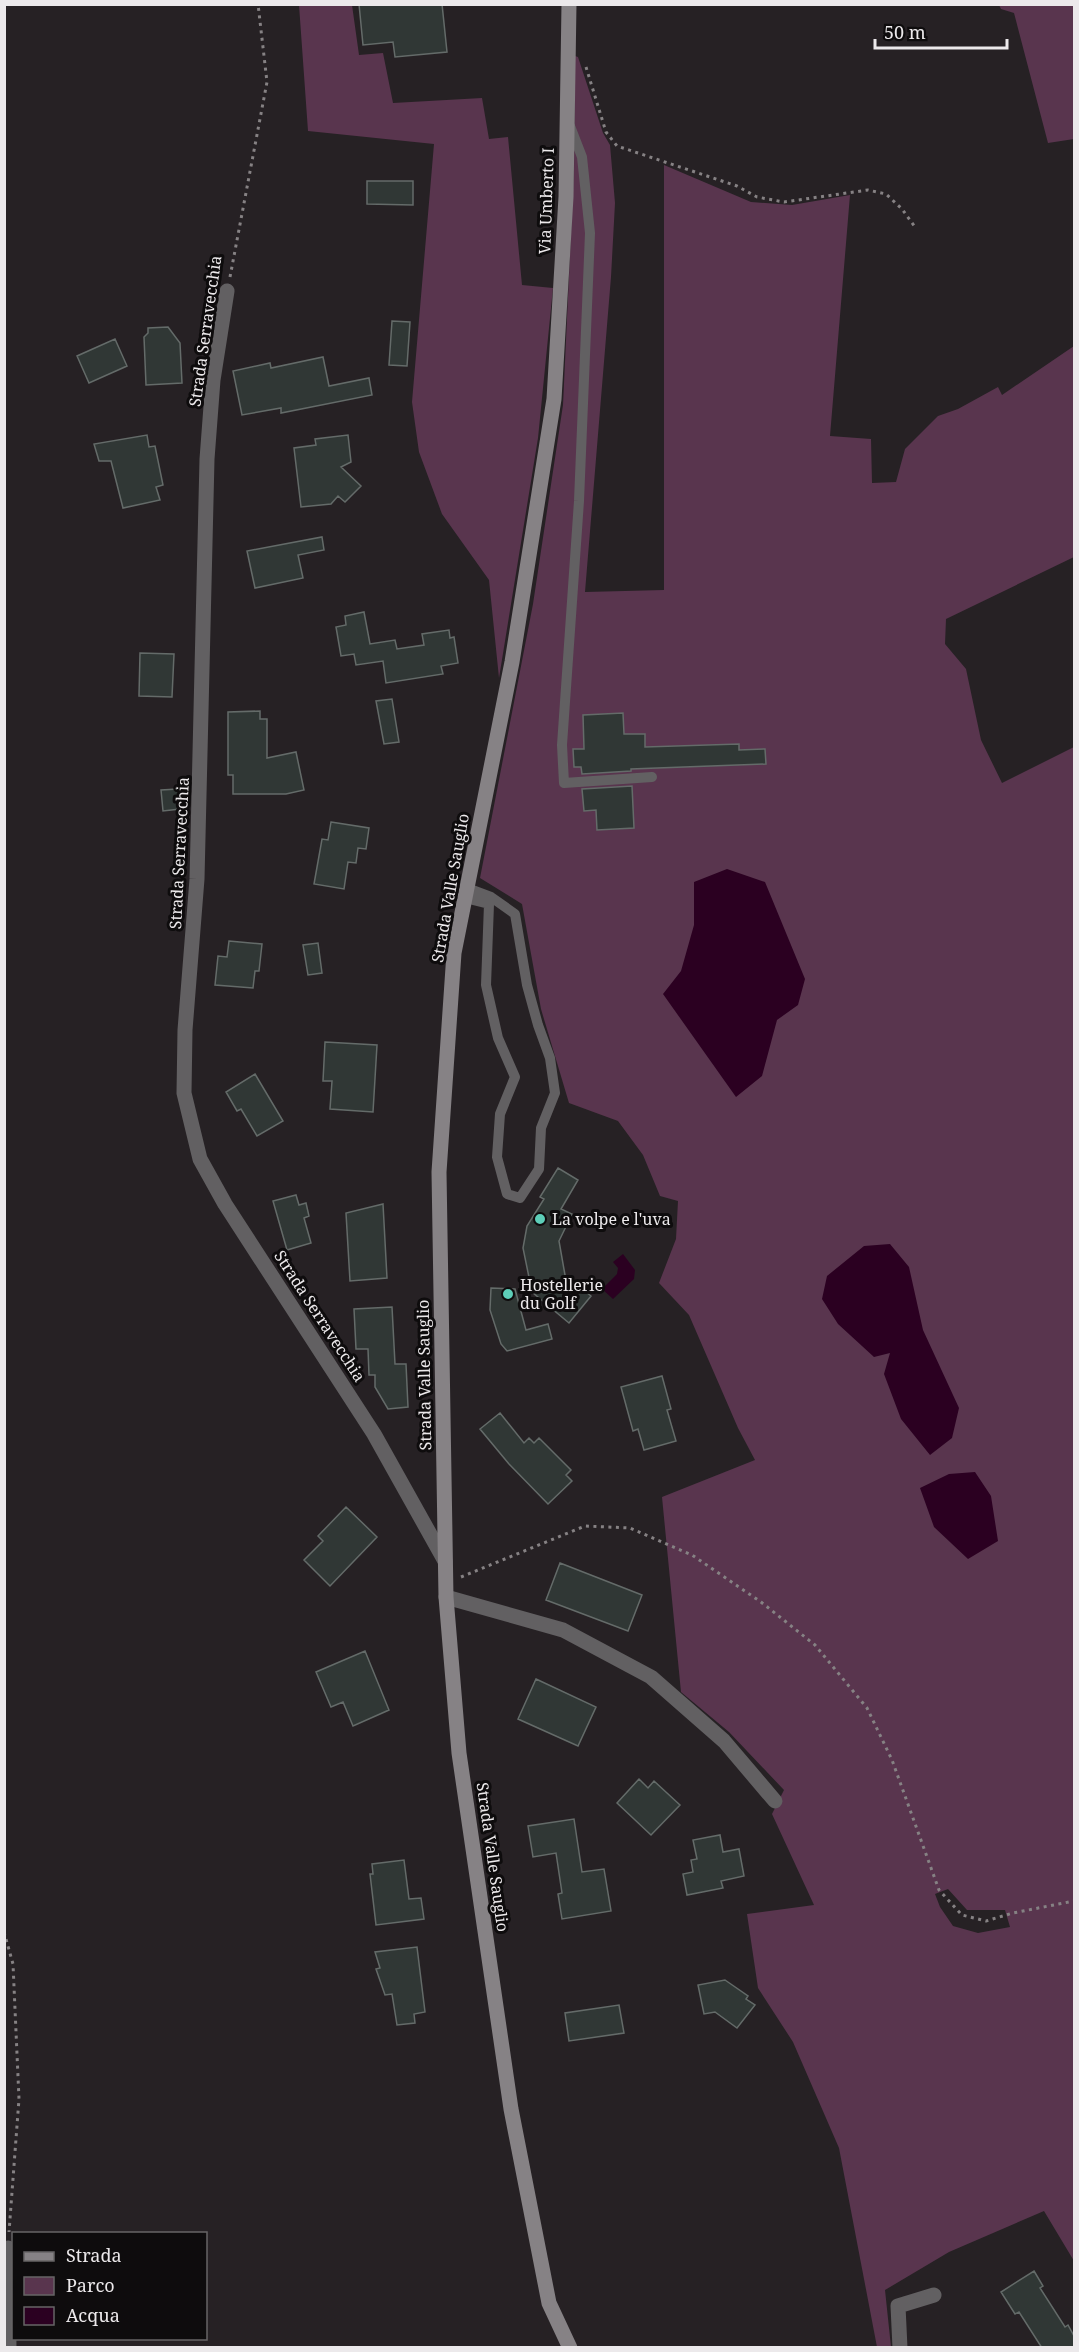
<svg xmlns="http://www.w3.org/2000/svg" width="1079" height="2352" viewBox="0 0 1079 2352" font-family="'Noto Serif',serif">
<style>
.green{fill:#59354e;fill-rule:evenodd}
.water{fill:#2b0021}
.building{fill:#303735;stroke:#646b69;stroke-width:1.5}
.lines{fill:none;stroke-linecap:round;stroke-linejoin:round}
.path{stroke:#868284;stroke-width:3;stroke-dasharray:3 4.5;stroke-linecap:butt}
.lane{stroke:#626062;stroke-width:10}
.street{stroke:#626062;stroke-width:15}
.secondary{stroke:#868285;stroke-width:15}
.poi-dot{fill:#5dceb8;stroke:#0e0c0d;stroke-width:2}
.labels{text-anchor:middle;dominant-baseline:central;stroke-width:6;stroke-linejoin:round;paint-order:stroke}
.street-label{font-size:16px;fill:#ece9eb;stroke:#0e0c0d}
.poi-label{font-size:16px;fill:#ece9eb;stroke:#0e0c0d;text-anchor:start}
</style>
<rect width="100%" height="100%" fill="#262124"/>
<path class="green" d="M299,5H352L359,55L383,53L393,103L482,98L489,139L508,137L522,285L553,288L538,438L499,678L489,580L442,514L419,452L412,402L434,144L308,131Z
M999,5H1074V139L1048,143L1014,13L1001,9Z
M575,56L578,57L603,133L610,145L615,203L611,277L585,592L664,590V165L751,202L792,205L850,195L830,436L871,439L872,483L896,482L905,449L938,416L958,409L998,387L1002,395L1074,346V557L946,619L945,644L966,669L981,740L1002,783L1074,747V2261L1044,2211L949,2252L885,2290L891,2347H877L839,2148L793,2042L758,1988L747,1914L814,1905L772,1814L784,1790L729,1732L681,1692L662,1497L755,1460L738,1428L689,1315L659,1283L676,1239L678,1201L660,1196L643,1155L618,1121L569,1103L541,1009L522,904L480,878L533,604L563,405L574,168ZM948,1889L967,1910H1005L1010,1927L978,1933L953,1926L940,1907L935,1894Z"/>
<path class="water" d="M727,869L765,882L805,979L798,1005L777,1020L762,1076L736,1097L663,994L681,971L694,925V882Z
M890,1244L909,1267L923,1330L959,1408L952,1438L930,1455L901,1419L884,1374L890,1353L874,1357L838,1324L822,1299L827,1276L864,1246Z
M623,1254L635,1270L634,1279L613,1299L602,1289L617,1274L618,1268L613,1262Z
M975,1472L991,1496L998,1541L968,1559L934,1527L920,1488L949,1474Z"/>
<path class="building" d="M359,4H442L447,52L395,57L393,42L363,45Z
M367,181H413V205L367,204Z
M392,321L410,322L407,366L389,365Z
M168,327L180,343L182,383L146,385L144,337L148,333V328Z
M115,339L127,366L89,383L77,356Z
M323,357L329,386L369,378L372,395L281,413V408L242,415L233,371L270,363L271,368Z
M147,435L149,447L155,446L163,485L156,487L160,500L123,508L111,461H99L94,444Z
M348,435L351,462L341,467L361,486L345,502L338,496L331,504L301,507L294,448L316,445L315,439Z
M322,537L324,550L298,555L303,578L255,588L247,551Z
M364,612L370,644L395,640L397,649L424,645L422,634L449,630L450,638L454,637L458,663L441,666L443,674L386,683L383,661L356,665L354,654L341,656L336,627L346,625L345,616Z
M140,653L174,654L172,697L139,696Z
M392,699L399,742L384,744L376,701Z
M260,711V719H267V758L296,752L304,790L286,794H233V775H228V712Z
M623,713L624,734H645V747L739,744V750L765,749L766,764L631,769V771L582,774L581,767H574L573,749H584L583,715Z
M632,786L634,828L597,830L596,810L584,811L582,789Z
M178,789L180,809L163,811L161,790Z
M331,822L369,828L366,849L358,848L356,863L348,862L344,889L314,884L322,839L328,840Z
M229,941L262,944L259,971H255L253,988L215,985L218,956L227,957Z
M318,943L322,973L308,975L303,945Z
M325,1042L377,1045L373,1112L330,1109L332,1081H323Z
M255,1074L283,1121L257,1136L241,1109L237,1111L226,1092Z
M558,1168L578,1180L561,1209L572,1214L559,1241L565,1275L591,1296L569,1323L532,1292L523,1248L527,1226L544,1199L540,1197Z
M296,1195L299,1205L306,1203L309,1216L304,1218L311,1243L287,1250L273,1201Z
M383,1204L387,1278L350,1281L346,1213Z
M491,1288L515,1289L526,1330L548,1324L552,1339L507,1351L501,1344L490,1310Z
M392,1307L395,1364H406L408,1407L388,1409L375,1387V1375H369L368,1349H356L354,1309Z
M662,1376L671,1409L667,1410L676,1441L644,1450L638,1429L633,1431L621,1387Z
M500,1413L524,1443L529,1438L534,1443L539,1438L571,1470L566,1475L572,1481L548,1504L509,1464L480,1429Z
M346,1507L377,1537L330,1586L304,1560L323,1541L318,1536Z
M560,1563L642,1595L628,1631L546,1600Z
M365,1651L389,1710L353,1726L343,1702L331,1707L316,1672Z
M536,1679L596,1707L578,1746L518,1719Z
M639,1779L648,1788L654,1781L680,1805L651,1835L617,1803Z
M574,1819L582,1872L604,1869L611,1911L562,1919L558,1894L562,1893L556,1853L533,1857L528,1826Z
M720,1835L723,1852L739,1849L744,1876L721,1881L723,1888L687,1895L683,1874L693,1872L691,1860L697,1859L693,1840Z
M404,1860L409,1899L421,1898L424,1919L376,1925L370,1874H373L372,1864Z
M417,1947L425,2012L414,2014L415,2023L397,2025L392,1994L385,1995L376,1969L380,1968L375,1952Z
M725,1980L748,1996L746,1999L755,2005L737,2028L715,2012L704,2014L698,1985Z
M619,2005L624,2033L569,2041L565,2013Z
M1034,2271L1043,2286L1040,2288L1065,2327L1068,2325L1074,2336V2348H1042L1019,2312L1015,2314L1001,2292Z"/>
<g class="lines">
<path class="path" d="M586,67L606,132L617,146L737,186L757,197L784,202L868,190L886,194L902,209L915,227
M230,277L267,82L258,4
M461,1577L585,1526L630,1528L692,1555L761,1602L815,1645L867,1708L892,1760L939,1890L962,1915L986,1921L1013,1913L1074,1901
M4,1932L13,1964L19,2099L9,2232"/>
<path class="lane" d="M570,126L582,157L590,233L579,501L562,745L564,783L652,777
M465,898L489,904L486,985L498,1038L515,1077L500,1114L497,1157L507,1194L520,1198L539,1169L541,1128L555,1093L550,1058L538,1025L527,985L515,914L491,897L467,888"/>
<path class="street" d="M227,291L213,380L207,459L197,879L185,1030L184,1093L200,1159L225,1204L374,1434L445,1561
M446,1597L563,1630L651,1677L724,1741L775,1801
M8,2248L9,2348
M900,2348L898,2306L934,2295"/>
<path class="secondary" d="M569,4L566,197L554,399L512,662L454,953L439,1172L446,1597L459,1753L511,2109L549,2303L570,2348"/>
</g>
<g class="poi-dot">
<circle cx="540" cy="1219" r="6"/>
<circle cx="508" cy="1294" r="6"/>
</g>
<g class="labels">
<g class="street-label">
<text transform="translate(546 201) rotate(-88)">Via Umberto I</text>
<text transform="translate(205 331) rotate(-82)">Strada Serravecchia</text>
<text transform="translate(179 853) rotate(-87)">Strada Serravecchia</text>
<text transform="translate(450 888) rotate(-80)">Strada Valle Sauglio</text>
<text transform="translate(320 1316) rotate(57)">Strada Serravecchia</text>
<text transform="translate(424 1375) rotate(-91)">Strada Valle Sauglio</text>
<text transform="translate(493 1857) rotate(82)">Strada Valle Sauglio</text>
</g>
<g class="poi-label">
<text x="552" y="1219">La volpe e l'uva</text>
<text x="520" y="1285">Hostellerie<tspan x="520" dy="18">du Golf</tspan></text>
</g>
</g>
<rect width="1079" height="2352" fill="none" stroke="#ece9eb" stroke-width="12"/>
<rect x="12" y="2232" width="195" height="108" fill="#0e0c0d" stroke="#676466" stroke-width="1.5"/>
<rect x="24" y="2252" width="30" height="9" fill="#868285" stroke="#676466" stroke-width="1.5"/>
<text x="66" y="2262" font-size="18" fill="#ece9eb">Strada</text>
<rect x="24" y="2277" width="30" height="18" fill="#59354e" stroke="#676466" stroke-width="1.5"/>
<text x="66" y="2292" font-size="18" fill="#ece9eb">Parco</text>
<rect x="24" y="2307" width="30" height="18" fill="#2b0021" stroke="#676466" stroke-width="1.5"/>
<text x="66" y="2322" font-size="18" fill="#ece9eb">Acqua</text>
<path d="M875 39v9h132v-9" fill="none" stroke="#ece9eb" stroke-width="3"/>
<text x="884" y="39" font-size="18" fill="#ece9eb" stroke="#0e0c0d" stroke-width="4.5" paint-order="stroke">50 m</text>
</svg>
